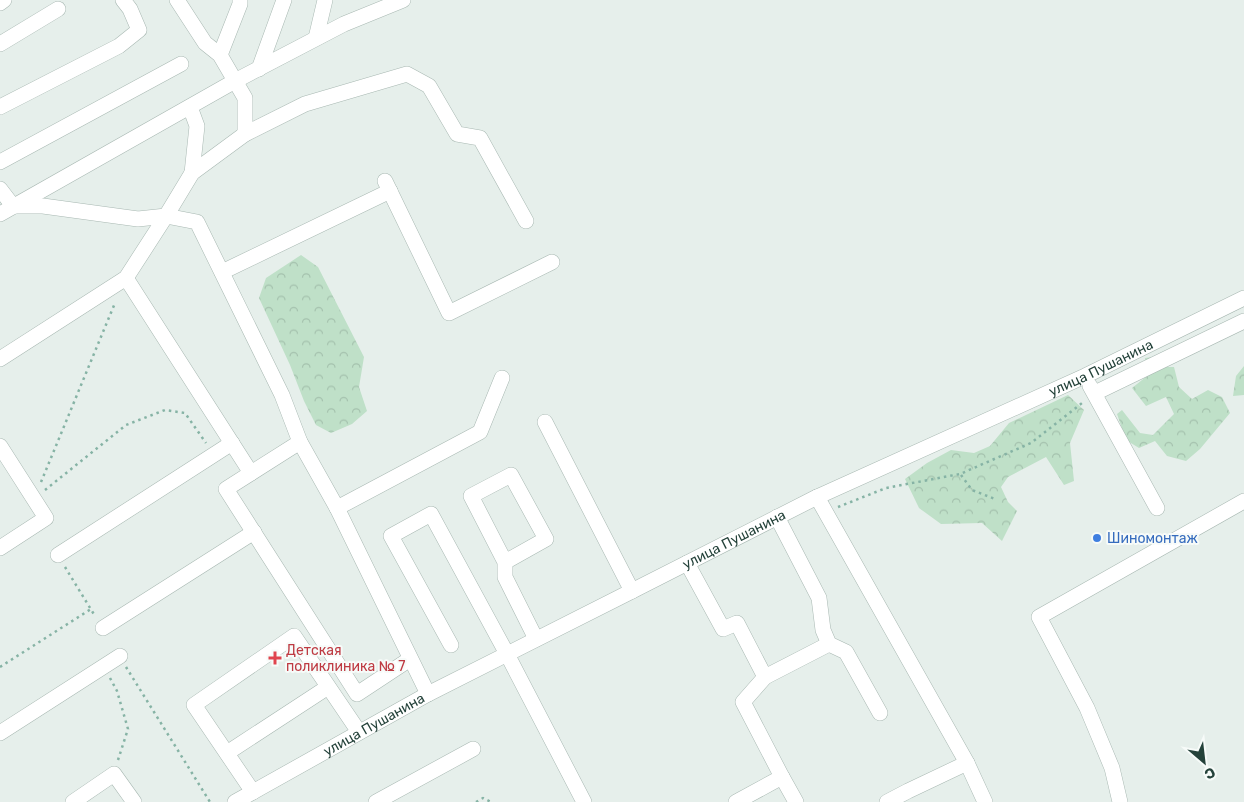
<svg xmlns="http://www.w3.org/2000/svg" width="1244" height="802" viewBox="0 0 1244 802" font-family="Rubik,sans-serif">
<style>
.forest{fill:url(#forest-crowns)}
.lines{fill:none;stroke-linecap:round;stroke-linejoin:round}
.minor-casing{stroke:#a8b8b2;stroke-width:16}
.path{stroke:#86b3a5;stroke-width:2.5;stroke-dasharray:2.5 4;stroke-linecap:butt}
.minor{stroke:#fff;stroke-width:15}
.shop-dot{fill:#3f7fe0;stroke:#f7fbf9;stroke-width:2}
.health-dot{fill:#e0444e;stroke:#f7fbf9;stroke-width:2}
.labels{text-anchor:middle;dominant-baseline:central;stroke-width:4;stroke-linejoin:round;paint-order:stroke}
.street-label{font-size:14px;fill:#24423a;stroke:#f7fbf9}
.shop-label{font-size:14px;fill:#366cbe;stroke:#f7fbf9;text-anchor:start}
.health-label{font-size:14px;fill:#be3a42;stroke:#f7fbf9;text-anchor:start}
</style>
<defs>
<pattern id="forest-crowns" width="20" height="18" patternUnits="userSpaceOnUse" patternTransform="scale(1.25)"><rect width="20" height="18" fill="#bfe0c8"/><path d="M2 6a3 3 0 1 1 6 0M12 15a3 3 0 1 1 6 0" fill="none" stroke="#a4c1ad"/></pattern>
</defs>
<rect width="100%" height="100%" fill="#e6efeb"/>
<path class="forest" d="M301,255L318,267L364,357L359,387L367,411L352,424L331,433L316,425L304,401L290,365L259,298L266,278Z
M1153,357L1162,367H1174L1179,387L1192,399L1208,390L1222,397L1230,413L1200,449L1186,461L1167,456L1155,441L1139,448L1126,440L1117,414L1122,410L1140,433L1153,435L1174,414L1166,397L1146,406L1132,388L1147,376L1145,358Z
M1244,366V395L1233,396L1236,376Z
M1068,395L1084,410L1070,443L1074,481L1064,485L1046,457L1008,477L1001,487L1008,502L1017,511L1002,541L982,523L941,524L919,508L905,479L927,463L951,450L974,453L990,446L1009,423Z"/>
<g class="lines">
<g class="minor-casing">
<g id="minor">
<path d="M177,0L205,43L220,55L245,98V134"/>
<path d="M0,3L4,0"/>
<path d="M316,38L325,0"/>
<path d="M0,44L58,9"/>
<path d="M220,55L240,4V0"/>
<path d="M259,69L284,0"/>
<path d="M0,107L119,46L139,30L130,9L123,0"/>
<path d="M190,107L197,126L192,173"/>
<path d="M0,162L181,64"/>
<path d="M385,181L449,313L552,262"/>
<path d="M0,189L13,206H43L138,219L166,216L197,222L282,395L300,442L337,508L428,694"/>
<path d="M0,214L235,81L344,24L403,0"/>
<path d="M222,272L390,191"/>
<path d="M126,278L251,473"/>
<path d="M0,359L126,278L166,216L192,173L245,134L305,104L407,74L429,86L457,134L480,138L526,221"/>
<path d="M1090,386L1157,508"/>
<path d="M1095,393L1244,321"/>
<path d="M545,422L632,591"/>
<path d="M300,442L226,489L357,694L410,659"/>
<path d="M0,446L46,518L0,548"/>
<path d="M817,497L967,763L985,802"/>
<path d="M337,508L480,432L502,378"/>
<path d="M777,517L819,598L823,630L829,644L846,652L880,713"/>
<path d="M58,555L232,443"/>
<path d="M505,562L546,539L511,475L471,496L505,562V577L536,639"/>
<path d="M687,563L723,629L737,623L765,677L829,644"/>
<path d="M103,628L254,532"/>
<path d="M451,645L391,536L431,514L507,654L584,802"/>
<path d="M765,677L743,702L782,777"/>
<path d="M0,733L120,656"/>
<path d="M227,753L328,687"/>
<path d="M253,792L194,705L294,636L359,732"/>
<path d="M73,802L114,774L134,802"/>
<path id="s1" d="M235,802L428,694L632,591L817,497L1085,376L1244,298"/>
<path d="M376,802L473,749"/>
<path d="M736,802L782,777L796,802"/>
<path d="M887,802L908,791L967,763"/>
<path d="M1120,802L1112,768L1087,708L1039,617L1244,501"/>
</g>
</g>
<path class="path" d="M961,475L972,490L995,499
M41,482L115,303
M45,490L126,425L165,410L185,413L206,443
M838,507L886,488L960,474L1031,443L1082,403
M65,567L95,616
M0,667L91,609
M126,667L210,802
M110,678L117,691L128,729L118,760
M476,802L483,798L491,802"/>
<use href="#minor" class="minor"/>
</g>
<circle class="shop-dot" cx="1097" cy="538" r="5"/>
<path class="health-dot" d="M272.5 650.5h5v5h5v5h-5v5h-5v-5h-5v-5h5z"/>
<g class="labels">
<g class="street-label">
<text stroke="none"><textPath href="#s1" startOffset="969">улица Пушанина</textPath></text>
<text stroke="none"><textPath href="#s1" startOffset="564">улица Пушанина</textPath></text>
<text stroke="none"><textPath href="#s1" startOffset="159">улица Пушанина</textPath></text>
</g>
<g class="shop-label">
<text x="1107" y="538">Шиномонтаж</text>
</g>
<g class="health-label">
<text x="286" y="650">Детская<tspan x="286" dy="16">поликлиника № 7</tspan></text>
</g>
</g>
<g transform="translate(1204 762) rotate(152)" stroke="#f7fbf9" stroke-width="4" paint-order="stroke">
<path d="M0-4L9 19L0 12L-9 19Z" fill="#24423a"/>
<text y="-8" font-size="14" font-weight="bold" text-anchor="middle" fill="#24423a">С</text>
</g>
</svg>
